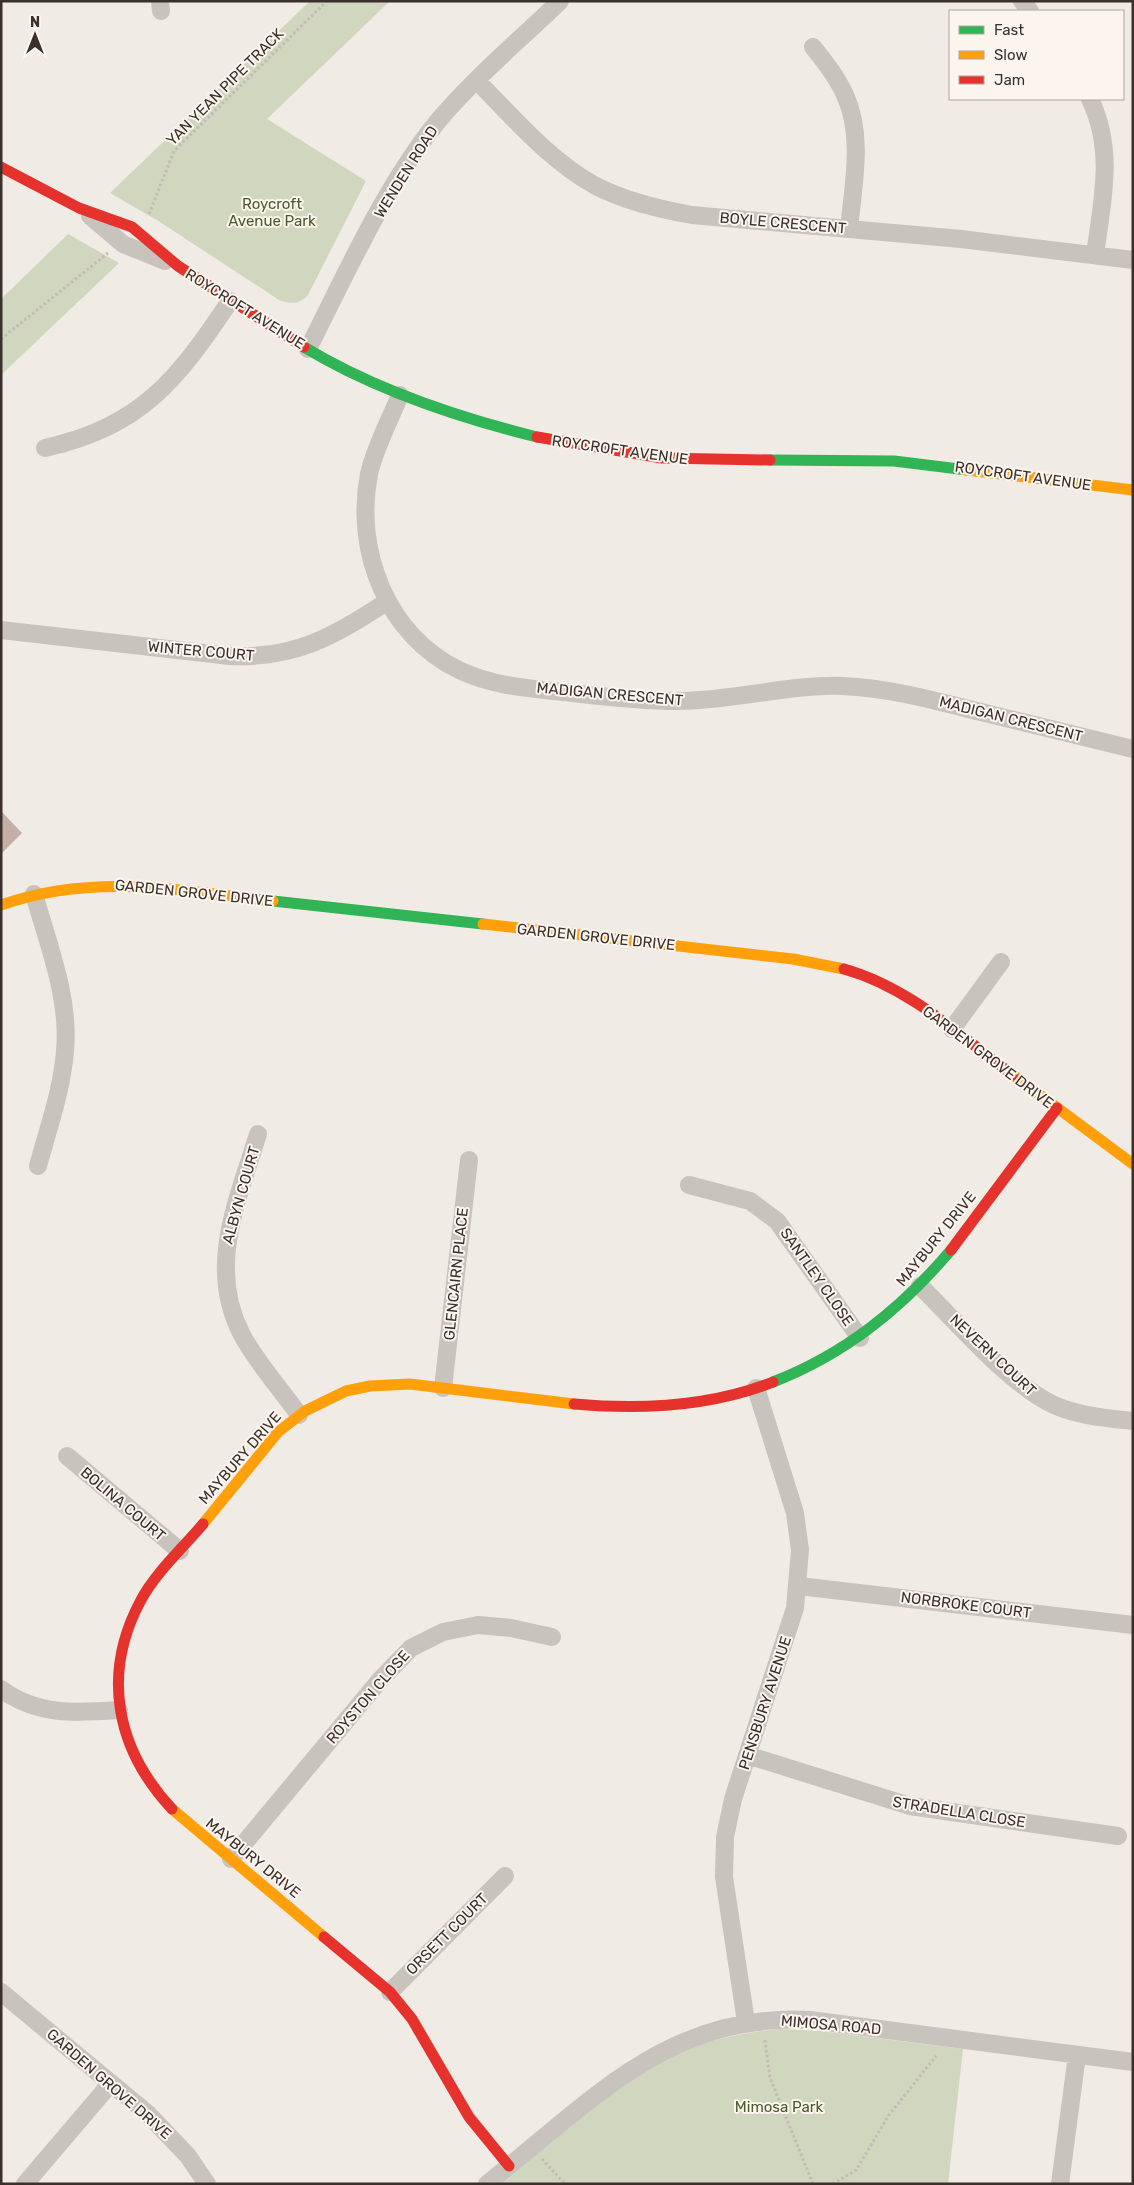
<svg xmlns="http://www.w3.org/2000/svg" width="1134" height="2185" viewBox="0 0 1134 2185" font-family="Rubik,sans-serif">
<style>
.green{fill:#d1d6bf}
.building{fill:#c3afa7}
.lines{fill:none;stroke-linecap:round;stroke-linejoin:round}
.path{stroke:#c2bbb6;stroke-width:3;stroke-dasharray:2.5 2.5;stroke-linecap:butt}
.street{stroke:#c9c3be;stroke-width:18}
.fast{stroke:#30b455;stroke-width:11}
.slow{stroke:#ff9f0a;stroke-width:11}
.jam{stroke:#e5322d;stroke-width:11}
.labels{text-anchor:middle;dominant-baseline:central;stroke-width:4;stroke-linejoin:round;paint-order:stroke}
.street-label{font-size:15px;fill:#3b302b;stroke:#fbf5ee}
.park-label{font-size:15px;fill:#4a5a2e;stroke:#fbf5ee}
</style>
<rect width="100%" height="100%" fill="#f0ebe5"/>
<path class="green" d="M310,1H390L267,119L366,181L308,295C299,305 290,304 279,300L160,222L110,193Z
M68,234L119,263L1,375V299Z
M778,2029L821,2031L963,2049L948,2184H502C556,2140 628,2070 693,2047C721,2037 749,2032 778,2029Z"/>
<path class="building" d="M1,811L22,833L1,854Z"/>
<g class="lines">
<path class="path" d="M149,214L174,151L327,1
M1,339L108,253
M765,2040L770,2078L813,2184
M542,2159L565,2184
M833,2184L856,2170L889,2115L936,2056"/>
<path class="street" d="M160,1L161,11
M1022,1L1030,11
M813,47C825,62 837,77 845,95C864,136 853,186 849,229
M477,81C514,118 548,159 594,185C624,201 658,209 692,215L961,239L1133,260
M1090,99C1115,151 1102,201 1095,255
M90,216L123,244L165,261
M308,349C346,274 385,186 438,121C474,78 520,40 560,1
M400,395C390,420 375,447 369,474C354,551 387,635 459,670C494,687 535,689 573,693C607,697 643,701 678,701C734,701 787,684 843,686C890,688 936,701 981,712C1032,724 1082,737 1133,749
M45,448C142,426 177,380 230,301
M1,630L230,656C296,659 334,636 388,601
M34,894C48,944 70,998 65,1051C62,1090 48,1129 38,1166
M952,1029L1001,962
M258,1134C238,1200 207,1266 241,1333C256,1362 280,1388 299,1415
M689,1185L750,1201L777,1221L860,1338
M920,1286C956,1321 1010,1385 1054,1405C1079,1416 1106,1418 1133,1421
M443,1388L469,1160
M67,1456L180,1551
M799,1586L1133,1625
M1,1689C37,1716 77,1713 119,1710
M747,1755L910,1806L1118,1836
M231,1859L380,1680L411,1648L443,1632L478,1625L511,1628L552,1637
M1,1992L148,2114L188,2156L207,2184
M390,1992L505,1876
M746,2022L724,1877L725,1837L733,1799L795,1608L800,1550L795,1513L756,1388
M25,2184L111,2083
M487,2184C590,2103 668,2012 810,2020L1133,2062
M1060,2184L1077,2055"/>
<path class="fast" d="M304,347C375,390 456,417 537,437
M770,460L894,461L967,470
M273,901L483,924
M773,1382C845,1354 901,1309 951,1250"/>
<path class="slow" d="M967,470L1133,490
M1,905C92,873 180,890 273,901
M483,924L793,959L844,969
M1013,1075L1133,1164
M203,1524L278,1432L305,1411L346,1391L370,1386L410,1384L574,1404
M172,1809L324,1937"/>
<path class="jam" d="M1,167L79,208L132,227L178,266L304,347
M537,437L662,458L770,460
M844,969C909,987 960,1036 1013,1075
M951,1250L1057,1108
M574,1404C641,1410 710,1407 773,1382
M172,1809C116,1749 101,1674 141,1600C156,1572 183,1548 203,1524
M324,1937L390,1992L412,2019L469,2117L509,2166"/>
</g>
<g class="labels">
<g class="street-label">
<text transform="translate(225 87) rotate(-45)">YAN YEAN PIPE TRACK</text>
<text transform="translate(406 172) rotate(-58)">WENDEN ROAD</text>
<text transform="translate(783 223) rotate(5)">BOYLE CRESCENT</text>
<text transform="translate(245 309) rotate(32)">ROYCROFT AVENUE</text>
<text transform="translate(620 450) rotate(8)">ROYCROFT AVENUE</text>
<text transform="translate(1023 476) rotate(8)">ROYCROFT AVENUE</text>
<text transform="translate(201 651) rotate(5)">WINTER COURT</text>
<text transform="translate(610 694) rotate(5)">MADIGAN CRESCENT</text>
<text transform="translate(1011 719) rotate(14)">MADIGAN CRESCENT</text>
<text transform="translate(194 893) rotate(6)">GARDEN GROVE DRIVE</text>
<text transform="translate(596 937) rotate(6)">GARDEN GROVE DRIVE</text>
<text transform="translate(988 1057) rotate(37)">GARDEN GROVE DRIVE</text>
<text transform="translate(241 1195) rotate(-74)">ALBYN COURT</text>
<text transform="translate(936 1239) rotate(-51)">MAYBURY DRIVE</text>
<text transform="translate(456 1274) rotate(-84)">GLENCAIRN PLACE</text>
<text transform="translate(817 1277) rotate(55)">SANTLEY CLOSE</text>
<text transform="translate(993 1355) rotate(43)">NEVERN COURT</text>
<text transform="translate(240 1458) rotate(-49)">MAYBURY DRIVE</text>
<text transform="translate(123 1504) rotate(40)">BOLINA COURT</text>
<text transform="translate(966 1605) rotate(7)">NORBROKE COURT</text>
<text transform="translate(368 1697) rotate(-49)">ROYSTON CLOSE</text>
<text transform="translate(765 1703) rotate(-72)">PENSBURY AVENUE</text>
<text transform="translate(959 1812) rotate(9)">STRADELLA CLOSE</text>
<text transform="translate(253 1858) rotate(39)">MAYBURY DRIVE</text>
<text transform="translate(447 1934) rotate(-45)">ORSETT COURT</text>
<text transform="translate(831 2025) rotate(5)">MIMOSA ROAD</text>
<text transform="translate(109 2084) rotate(41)">GARDEN GROVE DRIVE</text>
</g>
<g class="park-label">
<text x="272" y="204">Roycroft<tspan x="272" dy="17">Avenue Park</tspan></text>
<text x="779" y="2107">Mimosa Park</text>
</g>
</g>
<rect width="1134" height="2185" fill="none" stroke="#3b302b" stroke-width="5"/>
<rect x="949" y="10" width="175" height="90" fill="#fbf5ee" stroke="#aea6a0"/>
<rect x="959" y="26" width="25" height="8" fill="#30b455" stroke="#aea6a0"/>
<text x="994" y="35" font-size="15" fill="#3b302b">Fast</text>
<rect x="959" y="51" width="25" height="8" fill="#ff9f0a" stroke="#aea6a0"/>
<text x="994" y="60" font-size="15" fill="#3b302b">Slow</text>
<rect x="959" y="76" width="25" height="8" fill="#e5322d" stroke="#aea6a0"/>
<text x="994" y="85" font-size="15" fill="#3b302b">Jam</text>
<g transform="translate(35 35)" stroke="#fbf5ee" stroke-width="4" paint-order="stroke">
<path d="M0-4L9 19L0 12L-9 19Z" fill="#3b302b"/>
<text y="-8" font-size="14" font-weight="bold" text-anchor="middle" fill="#3b302b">N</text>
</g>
</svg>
